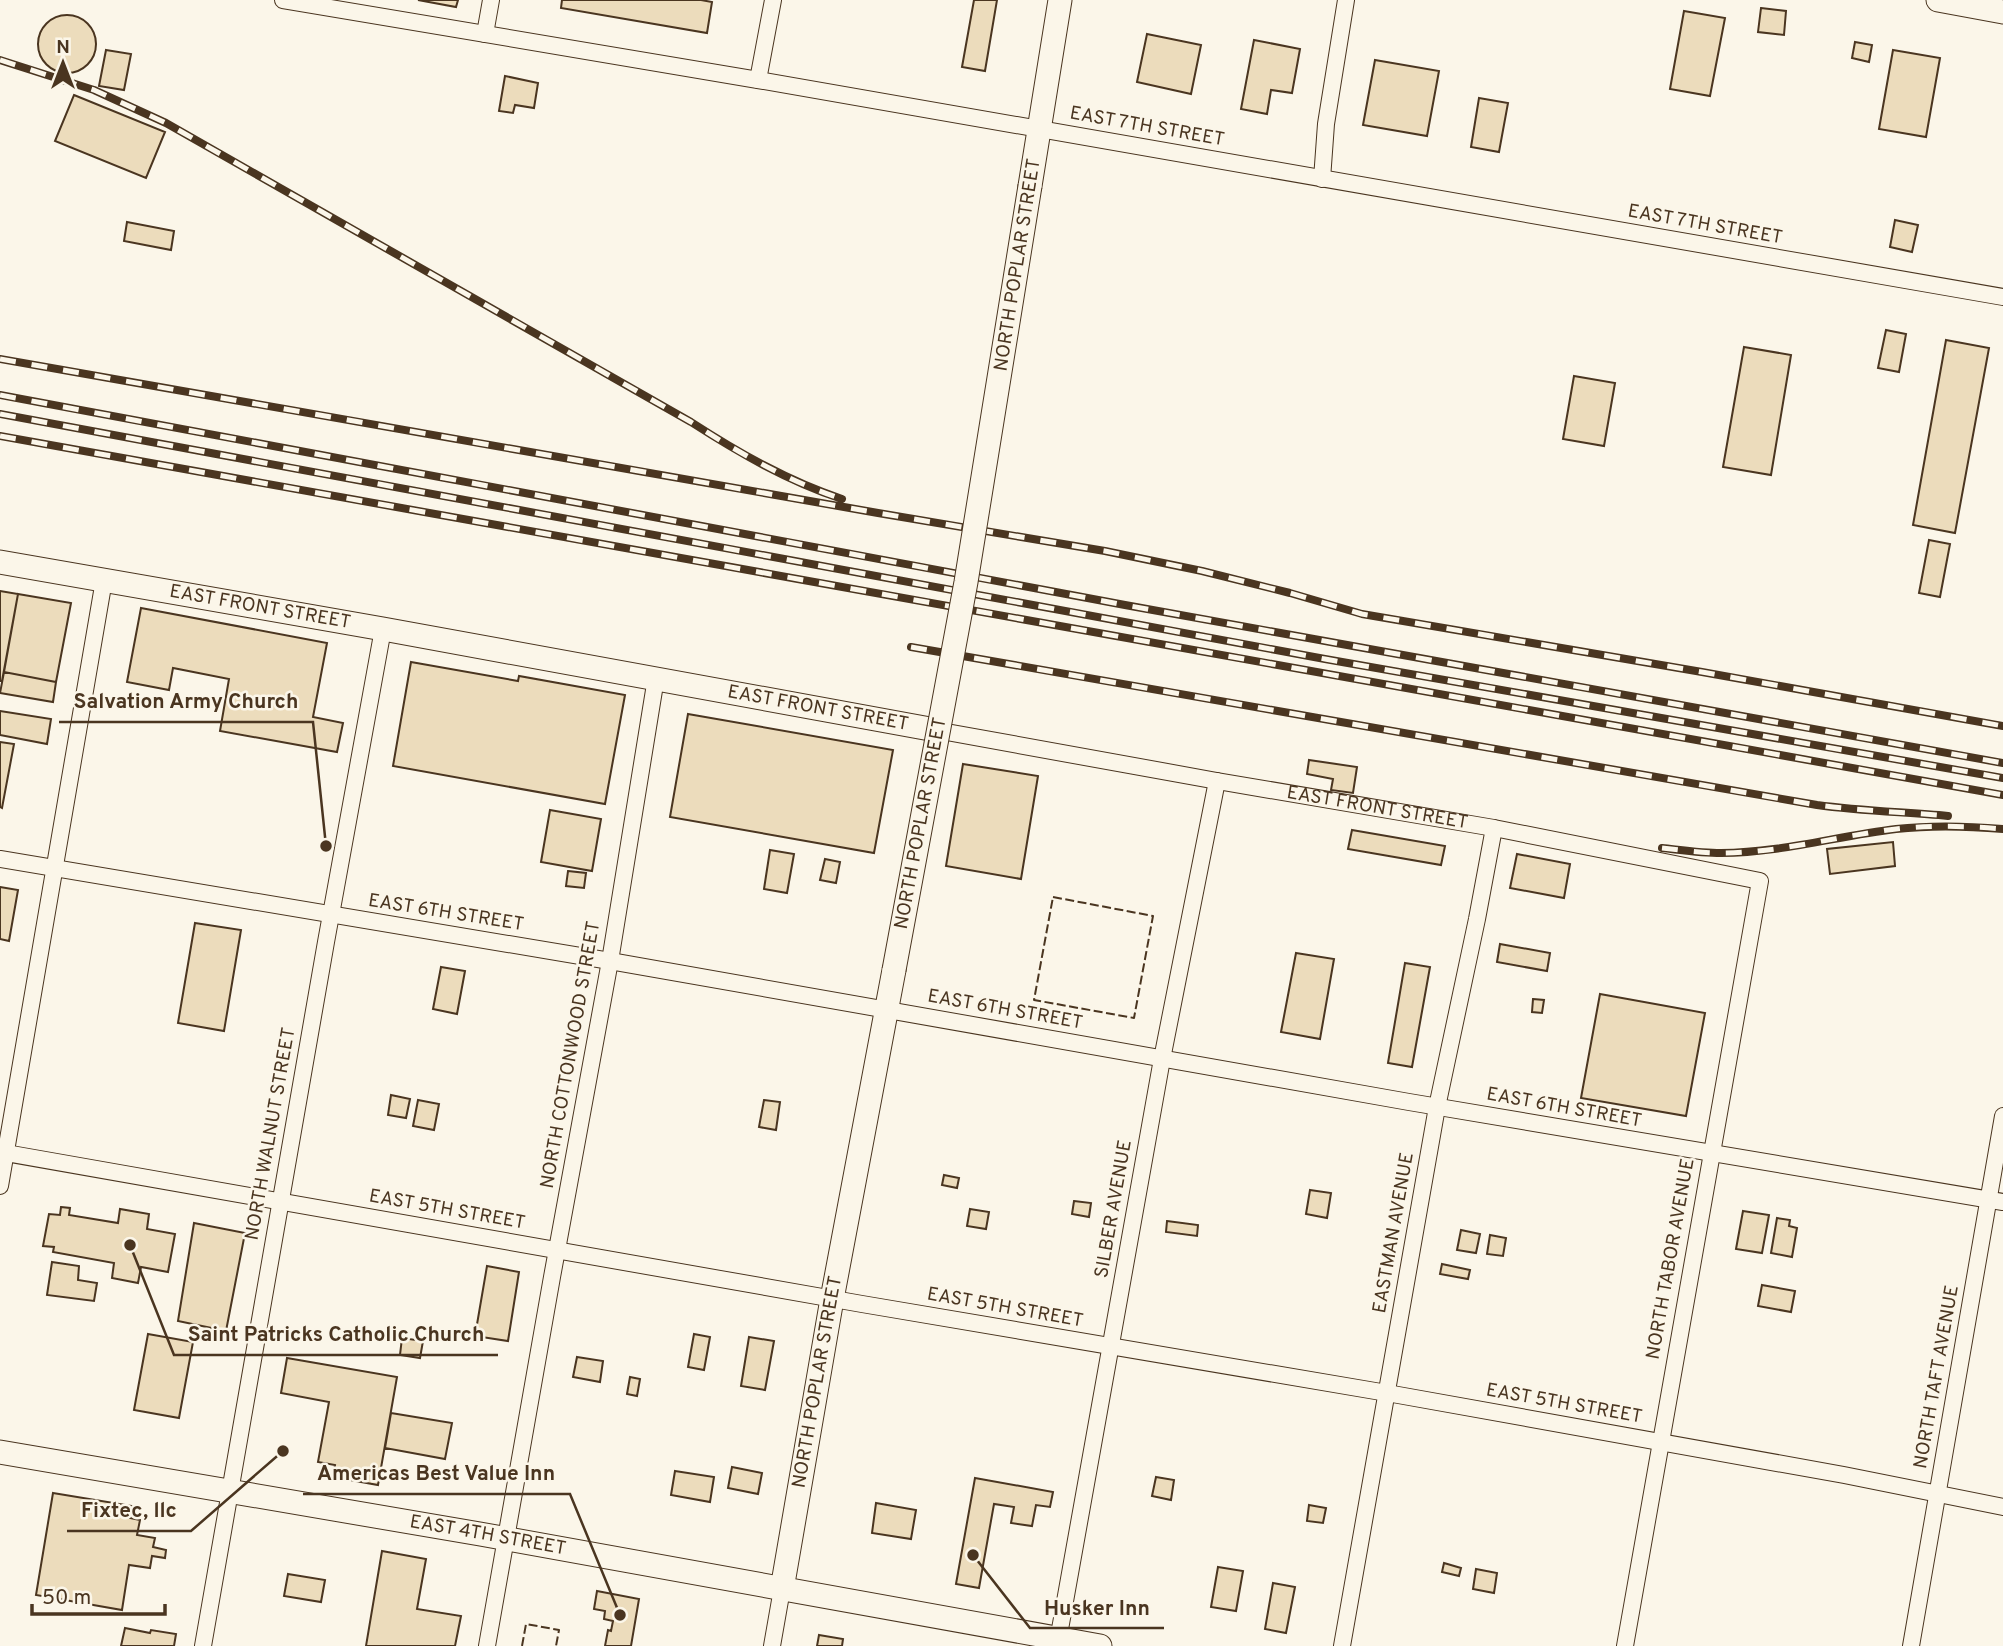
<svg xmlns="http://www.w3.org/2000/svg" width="2003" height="1646" viewBox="0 0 2003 1646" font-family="Overpass,sans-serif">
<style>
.building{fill:#ecdcbc;stroke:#4a3520;stroke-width:2}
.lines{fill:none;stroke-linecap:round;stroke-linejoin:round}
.street-casing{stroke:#4a3520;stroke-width:18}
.secondary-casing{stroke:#4a3520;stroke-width:25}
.street{stroke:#fbf6e9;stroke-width:16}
.secondary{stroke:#fbf6e9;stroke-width:23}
.rail-casing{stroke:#4a3520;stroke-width:8}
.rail{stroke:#fbf6e9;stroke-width:5;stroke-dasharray:16;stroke-linecap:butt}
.secondary-bridge-casing{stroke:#4a3520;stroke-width:25;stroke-linecap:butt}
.secondary-bridge{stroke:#fbf6e9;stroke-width:23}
.fence{stroke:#4a3520;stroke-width:2;stroke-dasharray:9 3.5;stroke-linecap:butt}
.labels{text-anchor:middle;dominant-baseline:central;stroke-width:5;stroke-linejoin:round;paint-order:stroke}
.street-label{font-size:19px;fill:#4a3520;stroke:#fbf6e9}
.leader{fill:none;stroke:#4a3520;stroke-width:2.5}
.callout-dot{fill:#4a3520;stroke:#fbf6e9;stroke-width:2.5}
.callout-label{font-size:21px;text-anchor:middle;font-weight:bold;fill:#4a3520;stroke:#fbf6e9;stroke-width:5;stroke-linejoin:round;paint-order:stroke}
</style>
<rect width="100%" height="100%" fill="#fbf6e9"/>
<path class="building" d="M418,0H458L456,7Z
M562,0H701L712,2L707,33L561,8Z
M974,0H997L985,71L962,67Z
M1761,8L1786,11L1784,35L1758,32Z
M1684,11L1725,18L1710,96L1670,89Z
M38 44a29 29 0 1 1 58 0a29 29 0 1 1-58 0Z
M1147,34L1201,45L1191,94L1137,82Z
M1254,40L1300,49L1292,93L1271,90L1267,114L1241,109Z
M1855,42L1872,45L1869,62L1852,58Z
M106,50L131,54L124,90L99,86Z
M1893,50L1940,58L1926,137L1879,129Z
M1375,60L1439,71L1427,136L1363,125Z
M505,76L538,83L534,108L515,105L513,113L499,111Z
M74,95L165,132L146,178L55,141Z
M1479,98L1508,103L1499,152L1471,147Z
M1895,220L1918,225L1912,252L1890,247Z
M127,222L174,231L171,250L124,241Z
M1886,330L1906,334L1899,372L1878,368Z
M1946,340L1989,348L1955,533L1913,525Z
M1744,347L1791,355L1771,475L1723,467Z
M1574,376L1615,383L1604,446L1563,439Z
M1929,540L1950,544L1940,597L1919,593Z
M0,591L18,594L2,681H0Z
M18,594L71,603L56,682L4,672Z
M141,608L327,643L313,717L343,723L337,752L220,731L229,679L173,668L169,690L127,682Z
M411,662L518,681L519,676L625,695L605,804L393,766Z
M4,672L56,682L53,702L0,693Z
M0,711L51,719L47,744L0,735Z
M688,714L893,750L874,853L670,817Z
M0,742L14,744L2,808L0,807Z
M1309,760L1357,767L1353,793L1331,790L1333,779L1307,774Z
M963,764L1038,776L1021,879L946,866Z
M550,810L601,819L592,871L541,862Z
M1352,830L1445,846L1441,865L1348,849Z
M1893,842L1895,866L1830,874L1827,849Z
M770,850L794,854L787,893L764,889Z
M1517,854L1570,864L1564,898L1510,888Z
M825,859L840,862L836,883L820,880Z
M568,871L586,873L584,888L566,886Z
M0,887L18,890L9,941L0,939Z
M195,923L241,930L224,1031L178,1023Z
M1500,944L1550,953L1547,971L1497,962Z
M1296,953L1334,959L1320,1039L1281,1032Z
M1405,963L1430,967L1412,1067L1388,1063Z
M441,967L465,971L457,1014L433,1009Z
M1600,994L1705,1013L1686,1116L1581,1098Z
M1533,999L1544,1000L1542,1013L1532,1012Z
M391,1095L410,1099L406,1118L388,1115Z
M418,1100L439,1104L434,1130L413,1126Z
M764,1100L780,1102L776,1130L759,1127Z
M944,1175L959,1178L957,1188L942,1185Z
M1310,1190L1331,1193L1327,1218L1306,1214Z
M1074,1201L1091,1203L1089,1217L1072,1214Z
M61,1207L70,1208L69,1215L118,1223L120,1209L149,1214L147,1229L175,1234L168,1272L141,1267L138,1283L112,1278L114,1263L53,1252L54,1247L43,1246L49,1214L60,1215Z
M970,1209L989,1212L986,1229L967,1226Z
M1743,1211L1769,1215L1762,1253L1736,1249Z
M1777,1218L1790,1220L1789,1226L1797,1228L1792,1257L1771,1253Z
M1167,1221L1198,1225L1197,1236L1166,1232Z
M194,1223L245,1233L226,1331L178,1321Z
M1461,1230L1480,1234L1476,1253L1457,1250Z
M1490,1235L1506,1238L1503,1256L1487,1254Z
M52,1262L79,1266L78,1280L97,1283L94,1301L47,1295Z
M1442,1264L1470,1270L1468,1279L1440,1274Z
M487,1266L519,1272L508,1341L475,1336Z
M1762,1285L1795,1291L1791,1312L1758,1306Z
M148,1334L193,1342L179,1418L134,1410Z
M694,1334L710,1337L704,1370L688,1367Z
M749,1337L774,1341L765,1390L741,1386Z
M402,1338L423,1341L420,1358L400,1355Z
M577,1357L603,1361L600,1382L573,1377Z
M287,1358L397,1377L378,1485L333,1477L335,1465L318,1462L329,1402L281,1393Z
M630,1377L640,1379L637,1396L627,1394Z
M391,1413L452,1423L445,1459L385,1448Z
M732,1467L762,1473L758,1494L728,1488Z
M675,1471L714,1477L710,1502L671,1495Z
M1156,1477L1174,1480L1171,1500L1152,1496Z
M975,1478L1053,1492L1050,1507L1036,1505L1032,1526L1011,1523L1014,1507L994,1504L979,1588L956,1584Z
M53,1493L132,1506L130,1518L140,1520L137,1535L155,1538L153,1547L166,1550L165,1558L152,1556L150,1568L129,1565L122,1610L36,1595Z
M876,1503L916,1510L911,1539L872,1533Z
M1309,1505L1326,1508L1323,1523L1307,1521Z
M382,1551L426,1559L417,1609L461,1616L455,1646H366Z
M1444,1563L1461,1568L1459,1576L1442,1572Z
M1218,1567L1243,1571L1236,1611L1211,1607Z
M1476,1569L1497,1573L1494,1593L1473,1589Z
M288,1574L325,1580L321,1602L284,1596Z
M1273,1583L1295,1587L1286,1633L1265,1629Z
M597,1591L639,1599L631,1646H605L608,1630L611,1631L613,1621L604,1619L605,1611L594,1609Z
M125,1628L150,1633L151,1630L176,1634L174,1646H121Z
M819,1635L843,1639L842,1646H817Z"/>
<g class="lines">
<g class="street-casing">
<g id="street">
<path d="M283,0L758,80L2003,297"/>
<path d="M485,34L491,0"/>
<path d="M758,80L773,0"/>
<path d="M1322,179L1326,124L1346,0"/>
<path id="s1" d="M941,731L1217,781L1494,828L1760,881L1625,1646"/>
<path d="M0,859L610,961L1409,1102L2003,1202"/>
<path d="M0,1152L862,1304L1387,1393L1844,1475L2003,1507"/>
<path d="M0,1186L104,580"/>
<path d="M203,1646L326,942L383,629"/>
<path d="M487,1646L552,1277L610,961L656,678"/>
<path d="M772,1646L782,1589"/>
<path d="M1057,1646L1162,1059L1217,781"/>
<path d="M1342,1646L1437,1107L1477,919L1494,828"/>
<path d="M1911,1646L2003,1116"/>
</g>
</g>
<g class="secondary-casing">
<g id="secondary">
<path d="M1938,0L2003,12"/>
<path d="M1030,186L1060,0"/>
<path id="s2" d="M0,562L383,629L941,731"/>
<path id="s3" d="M0,1452L480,1534L1100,1646"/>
<path id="s4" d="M782,1589L832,1299L894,970"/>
</g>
</g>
<use href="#street" class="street"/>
<use href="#secondary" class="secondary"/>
<g class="rail-casing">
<path id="rail" d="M0,60L94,90L166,123L691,422C739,453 788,481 842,499
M0,359L878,513L1105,551L1202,571L1290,593L1362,614L1702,672L2003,726
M0,395L1125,605L2003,763
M0,414L1325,659L2003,778
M0,436L2003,795
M911,647L1817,805C1861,811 1904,812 1948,816
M1662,848C1681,850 1701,853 1721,853C1780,853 1837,836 1896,829C1931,825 1968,826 2003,829"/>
</g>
<use href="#rail" class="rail"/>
<g class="secondary-bridge-casing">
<g id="secondary-bridge">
<path id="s5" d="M894,970L966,582L1030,186"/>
</g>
</g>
<use href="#secondary-bridge" class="secondary-bridge"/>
<path class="fence" d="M1053,897L1153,916L1134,1018L1034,1000Z
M522,1646L526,1624L559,1630L556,1646"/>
</g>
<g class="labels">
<g class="street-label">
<text transform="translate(1147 127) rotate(10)">EAST 7TH STREET</text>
<text transform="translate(1705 225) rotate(10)">EAST 7TH STREET</text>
<text transform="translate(1018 265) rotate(-81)">NORTH POPLAR STREET</text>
<text stroke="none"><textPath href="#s2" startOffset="264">EAST FRONT STREET</textPath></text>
<text stroke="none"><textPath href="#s2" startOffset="831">EAST FRONT STREET</textPath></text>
<text stroke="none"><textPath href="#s1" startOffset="443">EAST FRONT STREET</textPath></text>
<text stroke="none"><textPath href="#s5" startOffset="149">NORTH POPLAR STREET</textPath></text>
<text transform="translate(446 913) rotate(9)">EAST 6TH STREET</text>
<text transform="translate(1005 1010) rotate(10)">EAST 6TH STREET</text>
<text transform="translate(571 1055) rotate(-80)">NORTH COTTONWOOD STREET</text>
<text transform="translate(1564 1108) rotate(10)">EAST 6TH STREET</text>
<text transform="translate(271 1134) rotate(-80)">NORTH WALNUT STREET</text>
<text transform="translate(1114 1209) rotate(-80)">SILBER AVENUE</text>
<text transform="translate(447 1210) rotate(10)">EAST 5TH STREET</text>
<text transform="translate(1394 1233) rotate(-80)">EASTMAN AVENUE</text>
<text transform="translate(1671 1259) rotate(-80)">NORTH TABOR AVENUE</text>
<text transform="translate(1005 1308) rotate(10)">EAST 5TH STREET</text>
<text transform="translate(1937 1377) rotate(-80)">NORTH TAFT AVENUE</text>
<text stroke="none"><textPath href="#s4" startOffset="210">NORTH POPLAR STREET</textPath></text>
<text transform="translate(1564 1404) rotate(10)">EAST 5TH STREET</text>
<text stroke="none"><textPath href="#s3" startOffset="495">EAST 4TH STREET</textPath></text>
</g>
</g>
<path class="leader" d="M326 846L313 722H59M130 1245L174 1355H498M620 1615L570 1494H303M283 1451L191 1531H67M973 1555L1030 1628H1164"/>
<g class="callout-dot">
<circle cx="326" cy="846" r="7"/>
<circle cx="130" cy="1245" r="7"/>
<circle cx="620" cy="1615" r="7"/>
<circle cx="283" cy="1451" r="7"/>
<circle cx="973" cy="1555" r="7"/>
</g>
<g class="callout-label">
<text x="186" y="708">Salvation Army Church</text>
<text x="336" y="1341">Saint Patricks Catholic Church</text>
<text x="436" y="1480">Americas Best Value Inn</text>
<text x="129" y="1517">Fixtec, llc</text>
<text x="1097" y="1615">Husker Inn</text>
</g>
<g transform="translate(63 63)" stroke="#fbf6e9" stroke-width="5" paint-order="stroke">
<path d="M0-5L12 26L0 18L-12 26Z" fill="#4a3520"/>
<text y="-10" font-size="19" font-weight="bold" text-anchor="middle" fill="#4a3520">N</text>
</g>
<path d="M32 1604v10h133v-10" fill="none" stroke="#4a3520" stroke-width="3.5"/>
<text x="42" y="1604" font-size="21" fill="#4a3520" stroke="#fbf6e9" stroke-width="5" paint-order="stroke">50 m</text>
</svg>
